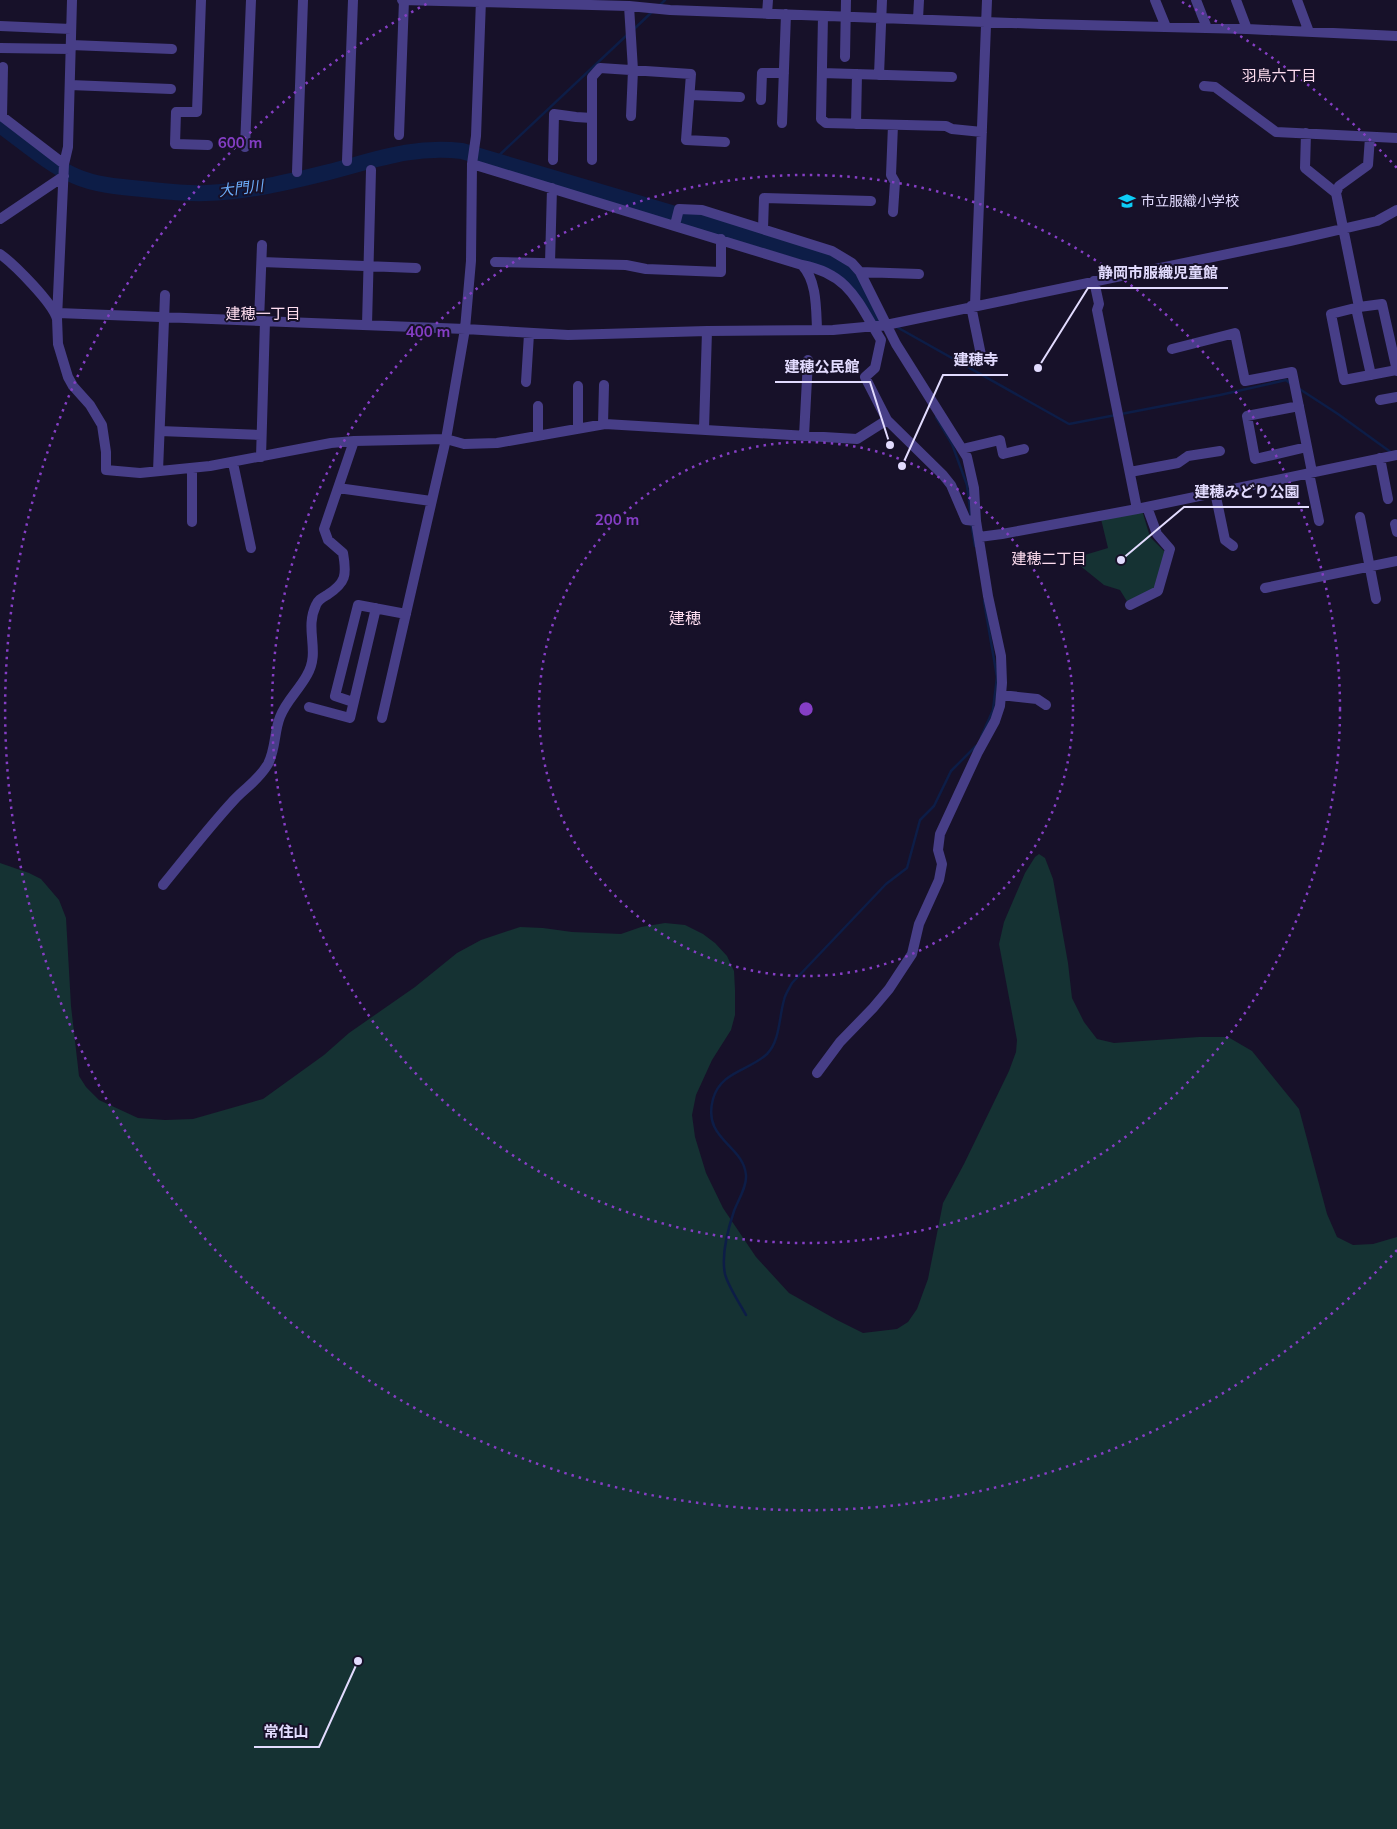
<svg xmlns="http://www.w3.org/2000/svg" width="1397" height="1829" viewBox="0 0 1397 1829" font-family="Mulish,'Noto Sans JP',sans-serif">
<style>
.green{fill:#153233}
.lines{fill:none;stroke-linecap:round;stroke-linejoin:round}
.stream{stroke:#0d1d47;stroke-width:2.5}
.river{stroke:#0d1d47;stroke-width:16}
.street{stroke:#473e87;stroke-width:10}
.ring{fill:none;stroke:#853ec5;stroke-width:2.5;stroke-dasharray:2.5 5}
.labels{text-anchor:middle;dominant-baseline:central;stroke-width:4;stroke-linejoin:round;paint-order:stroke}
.poi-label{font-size:14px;fill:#e2dbfe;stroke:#171129;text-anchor:start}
.neighbourhood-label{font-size:15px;fill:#feddef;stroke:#171129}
.water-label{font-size:15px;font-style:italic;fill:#6cadfa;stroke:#171129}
.quarter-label{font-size:16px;fill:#feddef;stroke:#171129}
.centre{fill:#853ec5;stroke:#171129;stroke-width:2.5}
.ring-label{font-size:15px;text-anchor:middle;font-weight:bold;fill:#853ec5;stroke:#171129;stroke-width:4;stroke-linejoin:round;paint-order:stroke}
.leader{fill:none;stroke:#e2dbfe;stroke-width:2}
.callout-dot{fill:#e2dbfe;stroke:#171129;stroke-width:2}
.callout-label{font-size:15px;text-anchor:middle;font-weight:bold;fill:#e2dbfe;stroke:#171129;stroke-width:4;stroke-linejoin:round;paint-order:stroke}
</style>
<rect width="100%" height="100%" fill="#171129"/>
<path class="green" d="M1142,510L1150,537L1166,553L1155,590L1128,603L1120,590L1104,585L1078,564V557L1108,548L1101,519Z
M1039,854L1045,858L1053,879L1068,963L1072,998L1084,1022L1097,1039L1114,1043L1199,1037H1228L1252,1051L1299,1109L1327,1214L1337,1237L1353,1245L1373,1244L1397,1237V1829H0V863L29,873L41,879L59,900L66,918L71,1006L79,1076L86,1087L99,1100L138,1118L165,1120L193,1119L263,1099L324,1055L349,1033L415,987L457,953L481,940L520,927L543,928L572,932L621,934L641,927L665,923L685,925L703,934L715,943L727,956L734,971L735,990V1015L731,1030L712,1060L696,1095L692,1115L695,1137L706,1173L723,1208L756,1257L789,1293L837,1320L863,1333L897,1329L908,1322L917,1309L928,1279L943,1203L964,1164L1009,1071L1016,1052L1017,1040L999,944L1004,922L1025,873L1035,857Z"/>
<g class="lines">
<path class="stream" d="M659,6L665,0
M633,30L653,11
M493,161L627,35
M875,315L879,322
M895,326L1069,424L1116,415
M1298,388L1338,414L1392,453
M1121,414L1220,395L1286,380L1291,384
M936,417L952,444L967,485L971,517
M971,522L975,546
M981,737L993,710L997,677L984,601
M746,1315C740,1304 728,1286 725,1274C721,1255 728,1229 734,1211C738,1200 747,1187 746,1175C743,1144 702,1140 713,1099C721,1071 749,1071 767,1054C780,1041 779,1017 784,1000C785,994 789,989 792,983L886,884L907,868L920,820L934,806L951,771L976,746"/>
<path class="river" d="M0,125C24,142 48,164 75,176C95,185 120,187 142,189C163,191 185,194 206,193C247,192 289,182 329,172C375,160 414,145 462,151L820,257L844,273L860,292L875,315"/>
<path class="street" d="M72,0L68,147L64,164L57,318L58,344L68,377L73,386L90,405L102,425L106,452V470L140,473L210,466L331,443L354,441L446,439L464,444L497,443L605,424L857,439L887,420L943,475L951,485L966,520L976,521
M201,0L197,112H176L175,144L208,145
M402,0L629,6L670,10L1041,24L1247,29L1397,36
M1155,0L1166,27
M1196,0L1207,28
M1236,0L1247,29
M1297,0L1309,32
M629,6L633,70L631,116
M767,14L768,0
M823,16L821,119L826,123L946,126L952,129L982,132
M918,19L919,0
M0,26L71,29
M71,45L172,49
M0,48L71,49
M845,57L846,0
M822,73L952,77
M879,75L882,0
M70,85L171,89
M1204,86L1215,87L1276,132L1397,138
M690,95L740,97
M761,100L762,73H784
M0,115L64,164
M2,117L3,67
M782,123L786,14
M856,124L857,74
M893,125L891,175L895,182L893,212
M1306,133L1305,168L1336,193L1359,307
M399,135L404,0
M245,147L251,0
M553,160L554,114L576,117L592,118
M592,160V77L600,68L691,74L686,140L725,142
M347,161L353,0
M472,164L802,265C817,281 816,308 817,329
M297,172L303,0
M1336,193L1339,186L1368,165L1370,137
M0,219L64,176
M675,225L679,209L702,210L832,251L852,263L860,272L896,344L967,457L974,488L976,521L988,596L1001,656L1002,683L1000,706L995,721L978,752L940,834L938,850L942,864L939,880L919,924L912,954L889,989L873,1008L840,1042L817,1073
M763,229L764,198L871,201
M0,254C14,264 53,303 57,319
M262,262L416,268
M495,262L626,265L646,269L721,272V239
M550,263L552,188
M802,265C850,274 858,303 881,340L875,368L865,377L887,420
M860,272L919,274
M1094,281L1099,304L1097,310L1137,509
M975,305L987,0
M971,306L981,355L992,361
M1356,308L1371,375
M58,313L465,329L568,335L707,331L833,330L886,325L1290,241L1377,221L1397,210
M259,321L262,245
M367,325L371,170
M1172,349L1235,333L1245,381L1292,372L1312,472
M1397,370L1344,380L1331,314L1359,307L1382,304L1397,371
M526,382L529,334
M578,386V428
M1380,400L1397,397
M1299,406L1247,416L1255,459L1307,447
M603,424L604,385
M704,429L707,331
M160,431L261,435
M538,436V406
M804,436L808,360
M962,449L1000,440L1003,454L1024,449
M261,457L265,321
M1380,458L1388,499
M233,463L251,548
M158,471L165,295
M1130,472L1178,463L1188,456L1220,451
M1309,473L1319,521
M338,488L431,501
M1215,492L1225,540L1233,546
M1360,517L1376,599
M192,522V468
M1395,524L1397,532
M979,537L1002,534L1137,509L1397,455
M1265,588L1397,561
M1130,605L1158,591L1170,549L1157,534L1147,507
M1001,695L1037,699L1046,705
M353,702L335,696L358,605L406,614
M309,707L350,718L376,608
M382,718L446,439L465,329L471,261L472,164L476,136L481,0
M163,885C186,857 209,827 234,800C246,787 258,781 268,764C276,748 274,732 280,717C286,701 299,690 307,675C321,651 304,630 316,605C318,600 322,598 327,595C346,583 347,575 343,553L328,540L324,529L354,441"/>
</g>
<g class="ring">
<circle cx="806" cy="709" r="267"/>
<circle cx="806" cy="709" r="534"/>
<path d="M1397 1250A801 801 0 1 1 430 2M1182 2A801 801 0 0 1 1397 168"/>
</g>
<defs>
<g id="school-bare" transform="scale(1.35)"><path d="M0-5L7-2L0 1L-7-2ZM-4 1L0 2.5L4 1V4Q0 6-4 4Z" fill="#0dcdf7" stroke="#171129" stroke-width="2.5" paint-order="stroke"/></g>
</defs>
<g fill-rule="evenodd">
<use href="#school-bare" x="1127" y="201"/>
</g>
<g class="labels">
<g class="poi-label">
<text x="1141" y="201">市立服織小学校</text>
</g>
<g class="neighbourhood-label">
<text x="1279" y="75">羽鳥六丁目</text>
<text x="263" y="313">建穂一丁目</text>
<text x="1049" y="558">建穂二丁目</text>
</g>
<g class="water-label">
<text transform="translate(241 188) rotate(-7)">大門川</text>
</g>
<g class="quarter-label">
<text x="685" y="618">建穂</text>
</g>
</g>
<circle cx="806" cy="709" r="8" class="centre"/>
<g class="ring-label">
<text x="240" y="148">600 m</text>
<text x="428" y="337">400 m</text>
<text x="617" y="525">200 m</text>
</g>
<path class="leader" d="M1038 368L1088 288H1228M902 466L943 375H1008M890 445L870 382H775M1121 560L1184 507H1309M358 1661L319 1747H254"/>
<g class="callout-dot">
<circle cx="1038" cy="368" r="5"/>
<circle cx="902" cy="466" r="5"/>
<circle cx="890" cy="445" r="5"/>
<circle cx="1121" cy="560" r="5"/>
<circle cx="358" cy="1661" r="5"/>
</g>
<g class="callout-label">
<text x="1158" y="278">静岡市服織児童館</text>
<text x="976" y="365">建穂寺</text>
<text x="822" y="372">建穂公民館</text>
<text x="1247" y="497">建穂みどり公園</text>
<text x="286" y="1737">常住山</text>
</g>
</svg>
